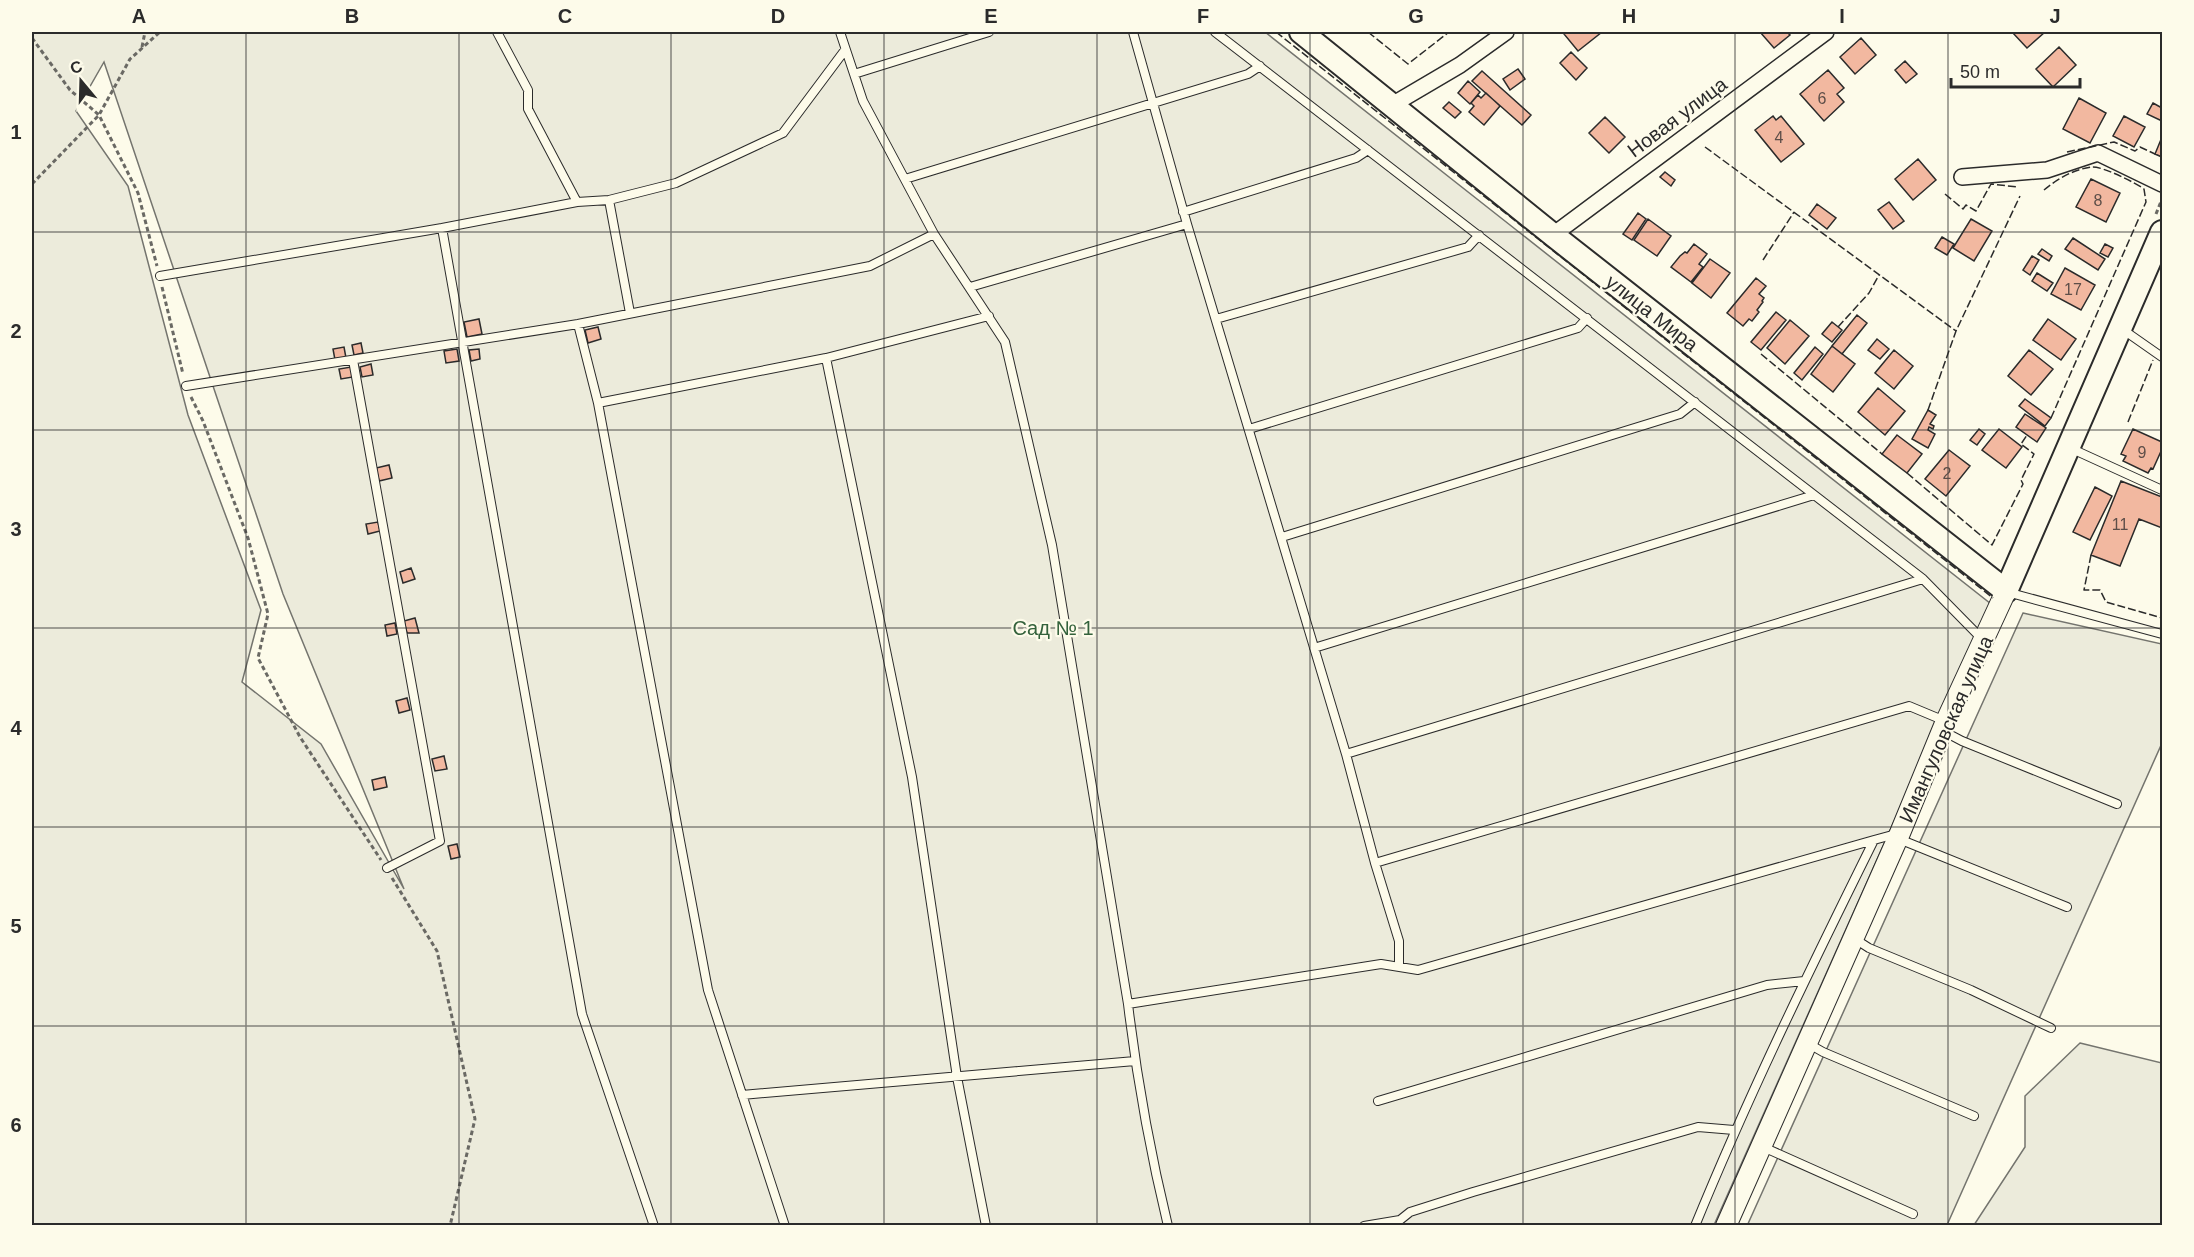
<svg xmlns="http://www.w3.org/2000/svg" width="2194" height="1257" viewBox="0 0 2194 1257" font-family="Helvetica,sans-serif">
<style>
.green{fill:#ecebdb;stroke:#74746e;stroke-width:1.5;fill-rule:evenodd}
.building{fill:#f2b8a0;stroke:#2b2b2b;stroke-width:1.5}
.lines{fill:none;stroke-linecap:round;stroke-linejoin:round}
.service-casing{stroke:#2b2b2b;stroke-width:10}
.minor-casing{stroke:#2b2b2b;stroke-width:18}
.tertiary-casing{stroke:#2b2b2b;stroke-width:22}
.secondary-casing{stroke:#2b2b2b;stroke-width:26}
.path{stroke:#6a6964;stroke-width:3;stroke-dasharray:4.5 3;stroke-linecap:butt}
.service{stroke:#fdfbea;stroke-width:8}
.minor{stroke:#fdfbea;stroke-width:15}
.tertiary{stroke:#fdfbea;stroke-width:20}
.secondary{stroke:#fdfbea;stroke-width:22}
.fence{stroke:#2b2b2b;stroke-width:1.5;stroke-dasharray:8 3;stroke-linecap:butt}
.grid{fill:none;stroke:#2b2b2b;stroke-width:1.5;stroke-opacity:0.55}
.labels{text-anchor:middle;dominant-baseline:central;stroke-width:4.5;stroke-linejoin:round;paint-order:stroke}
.number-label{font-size:16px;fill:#5d4e48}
.street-label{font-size:20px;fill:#2b2b2b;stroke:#fdfbea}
.park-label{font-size:20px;fill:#34623c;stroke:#fdfbea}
.neatline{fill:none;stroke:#2b2b2b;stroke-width:2}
.grid-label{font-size:20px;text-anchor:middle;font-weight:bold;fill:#2b2b2b}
</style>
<rect width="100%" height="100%" fill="#fdfbea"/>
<path class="green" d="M32,32H1265L1991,604L1714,1225H32ZM104,62L283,594L404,889L321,744L242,682L261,610L188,415L128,186L76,111Z
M2023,613L2162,644V743L1947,1225L1747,1226Z
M2080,1043L2162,1063V1225H1974L2025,1147V1096Z"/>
<path class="building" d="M1567,32H1602L1578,51L1564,34Z
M1760,32H1787L1790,35L1774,48Z
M2012,32H2045L2027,48Z
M1861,38L1876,55L1855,74L1840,57Z
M2059,47L2076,65L2053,87L2036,69Z
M1571,52L1587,68L1576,80L1560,63Z
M1905,61L1917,74L1906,83L1895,70Z
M1518,69L1525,79L1510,90L1503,79Z
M1828,70L1844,88L1837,94L1844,102L1824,121L1800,94Z
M1482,71L1531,115L1522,125L1472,81Z
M1468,81L1480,92L1470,104L1458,93Z
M1486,93L1500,106L1484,125L1469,112L1474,106L1471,103L1478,95L1481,98Z
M2079,98L2106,113L2090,143L2063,129Z
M1449,102L1461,112L1455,118L1443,108Z
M2153,103L2162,108V121L2147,114Z
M1773,116L1776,120L1781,116L1804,144L1781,162L1755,130Z
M2124,116L2145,127L2134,147L2113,136Z
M1605,117L1625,137L1609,153L1589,133Z
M2162,137V157L2155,154Z
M1918,159L1936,180L1913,200L1895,179Z
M1665,172L1675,180L1671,186L1660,177Z
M2091,179L2120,193L2106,222L2076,207Z
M1889,202L1904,221L1893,229L1878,210Z
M1817,204L1836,218L1827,229L1809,215Z
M1638,213L1646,219L1632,240L1623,234Z
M1648,219L1671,236L1657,256L1634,240Z
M1971,219L1992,231L1974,261L1953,248Z
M1942,237L1954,244L1947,255L1935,248Z
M2073,238L2105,259L2098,270L2065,249Z
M1694,244L1707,254L1699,264L1703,267L1691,282L1671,267L1680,256L1685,252L1687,253Z
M2105,244L2113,248L2108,257L2100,253Z
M2042,249L2052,256L2049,261L2038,254Z
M2032,256L2039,260L2030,275L2023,270Z
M1710,259L1730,273L1711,298L1692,283Z
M2065,268L2095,285L2081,310L2051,294Z
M2037,273L2053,283L2047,291L2032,281Z
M1756,278L1766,286L1759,294L1764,298L1762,301L1763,302L1757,310L1759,312L1752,321L1749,319L1743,326L1727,313Z
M1776,312L1786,320L1761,350L1751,342Z
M1857,315L1867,323L1842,354L1832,346Z
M479,319L482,334L467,337L464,322Z
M2048,319L2076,339L2061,360L2033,340Z
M1790,320L1809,336L1785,364L1767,348Z
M1832,322L1842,330L1832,342L1822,334Z
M598,327L601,339L588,343L585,330Z
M1877,339L1889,349L1880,359L1868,350Z
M361,343L363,353L354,355L352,345Z
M1832,346L1855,364L1833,392L1811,374Z
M344,347L346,358L335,360L333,349Z
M1815,347L1823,354L1802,380L1794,373Z
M457,349L459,361L446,363L444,351Z
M479,349L480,359L471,361L469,350Z
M1894,350L1913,366L1894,389L1875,373Z
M2029,350L2053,369L2031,395L2008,376Z
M371,364L373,375L362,377L360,367Z
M351,367L353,377L341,379L339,369Z
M1878,388L1905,411L1885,435L1858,412Z
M2025,399L2051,418L2045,426L2019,406Z
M1928,410L1936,415L1930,424L1934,426L1933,429L1929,427L1928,430L1935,434L1928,448L1912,439Z
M2025,414L2046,428L2037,442L2016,427Z
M1979,429L1985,434L1977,445L1970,440Z
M1999,429L2022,447L2006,468L1982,450Z
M2133,429L2162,442V449L2153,469L2151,468L2148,473L2123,461L2126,456L2121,454Z
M1897,435L1922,454L1907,473L1882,454Z
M1949,450L1970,466L1946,496L1925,479Z
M389,465L392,478L379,481L376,468Z
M2121,481L2162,497V528L2139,519L2120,566L2091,555Z
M2095,487L2112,496L2090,540L2073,532Z
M378,522L380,531L368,534L366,524Z
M411,568L415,579L403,583L400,572Z
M415,618L419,633H407L404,621Z
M395,623L397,634L387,636L385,625Z
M407,698L410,710L399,713L396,701Z
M444,756L447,769L435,771L432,759Z
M385,777L387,787L374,790L372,780Z
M457,844L460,857L451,859L448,846Z"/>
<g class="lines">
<g class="service-casing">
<path id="service" d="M497,32L528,90V109L577,202
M840,32L863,101L934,234L1005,342L1052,545L1128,1004C1137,1079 1150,1152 1168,1226
M1133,32L1187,224L1346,754L1375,863L1399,941V967
M1215,32L1923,579L1983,640
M854,74L989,32
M905,179L1248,74L1260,66
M609,200L630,313
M1183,212L1356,158L1368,150
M442,228L582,1014L654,1226
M160,276L442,228L577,202L609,200L676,183L783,133L845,50
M970,287L1187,224
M1216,319L1468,247L1479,235
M578,324L598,403L708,990L785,1226
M2122,329L2162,357
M826,358L912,777L957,1077L986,1226
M353,360L440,841L387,868
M186,386L578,324L870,266L934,234
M598,403L826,358L989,316
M1249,429L1578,328L1587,318
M2070,448L2162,490
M1282,537L1680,414L1695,402
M2007,592L2162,634
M1314,648L1814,495
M1943,731L1962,741L2117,804
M1346,754L1923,579
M1899,839L2067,907
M1375,863L1909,706L1945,721
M1855,939L1869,948L1971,990L2051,1028
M1128,1004L1381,964L1418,970L1874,840
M1809,1044L1823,1052L1974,1116
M742,1095L1135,1061
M1378,1101L1767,985L1804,981
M1763,1147L1913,1214
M1364,1226L1400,1220L1410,1212L1473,1192L1698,1127L1734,1130
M1695,1226C1749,1094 1811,967 1874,840L1896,834"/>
</g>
<g class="minor-casing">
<path id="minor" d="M1392,105L1460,65L1506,32
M1962,177L2047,170L2098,153L2162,184
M1553,235L1826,32"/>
</g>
<g class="tertiary-casing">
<path id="tertiary" d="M1726,1226L1900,833L1946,721L2006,591"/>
</g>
<g class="secondary-casing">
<path id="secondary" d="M1301,32L1553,235L2006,591L2162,232"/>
</g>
<path class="path" d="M32,38L70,90L99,115L138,193L157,266
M142,47L145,32
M32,184L99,115L130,59L160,32
M2156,214L2162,199
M162,287L183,374
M191,397L203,421L248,538L268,614L258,658L300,737L381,860
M392,878L437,951L475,1119L450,1226"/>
<use href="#service" class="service"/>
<use href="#minor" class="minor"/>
<use href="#tertiary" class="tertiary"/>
<use href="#secondary" class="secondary"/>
<path class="fence" d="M1276,32L1993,598
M1368,32L1408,64L1449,32
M1705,147L1956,331
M2067,152L2114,142L2135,151L2140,147L2155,154
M2044,190C2057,179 2074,169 2092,167C2102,166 2136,183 2144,189L2146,202L2051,418
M1945,194L1963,209L1966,205L1976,211L1991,184L2018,187
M1763,260L1794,212
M1838,327L1869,293L1879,275
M1761,354L1882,454
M1928,410L1956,331L2020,196
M2128,422L2153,360
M1907,473L1992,545L2023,484L2021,480L2034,454L2021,444L2027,435
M2091,555L2084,590H2100L2106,602L2162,618"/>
</g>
<path class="grid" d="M246,32V1226M459,32V1226M671,32V1226M884,32V1226M1097,32V1226M1310,32V1226M1523,32V1226M1735,32V1226M1948,32V1226M32,232H2162M32,430H2162M32,628H2162M32,827H2162M32,1026H2162"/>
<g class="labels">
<g class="number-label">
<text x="1822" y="98">6</text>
<text x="1779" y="137">4</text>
<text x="2098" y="200">8</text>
<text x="2073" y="289">17</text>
<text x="2142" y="452">9</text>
<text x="1947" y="473">2</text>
<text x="2120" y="524">11</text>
</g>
<g class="street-label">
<text transform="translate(1677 117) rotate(-37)">Новая улица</text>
<text transform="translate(1652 313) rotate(38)">улица Мира</text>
<text transform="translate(1946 729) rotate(-66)">Имангуловская улица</text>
</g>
<g class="park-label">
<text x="1053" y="628">Сад № 1</text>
</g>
</g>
<rect width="2194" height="1257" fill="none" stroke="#fdfbea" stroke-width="66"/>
<g transform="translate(81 81) rotate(341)" stroke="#fdfbea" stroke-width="4.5" paint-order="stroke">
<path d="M0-4.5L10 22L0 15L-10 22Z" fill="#2b2b2b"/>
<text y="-9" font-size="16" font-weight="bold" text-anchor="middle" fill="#2b2b2b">С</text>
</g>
<path d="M1951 78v9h129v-9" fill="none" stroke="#2b2b2b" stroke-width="3"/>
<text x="1960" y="78" font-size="18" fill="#2b2b2b" stroke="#fdfbea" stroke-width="4.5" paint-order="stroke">50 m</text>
<rect x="33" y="33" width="2128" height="1191" class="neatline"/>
<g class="grid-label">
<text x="139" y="23">A</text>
<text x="352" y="23">B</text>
<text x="565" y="23">C</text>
<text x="778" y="23">D</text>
<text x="991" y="23">E</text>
<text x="1203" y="23">F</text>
<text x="1416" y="23">G</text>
<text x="1629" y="23">H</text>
<text x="1842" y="23">I</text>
<text x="2055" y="23">J</text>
<text x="16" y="139">1</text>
<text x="16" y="338">2</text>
<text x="16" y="536">3</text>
<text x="16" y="735">4</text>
<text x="16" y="933">5</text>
<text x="16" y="1132">6</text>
</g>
</svg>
